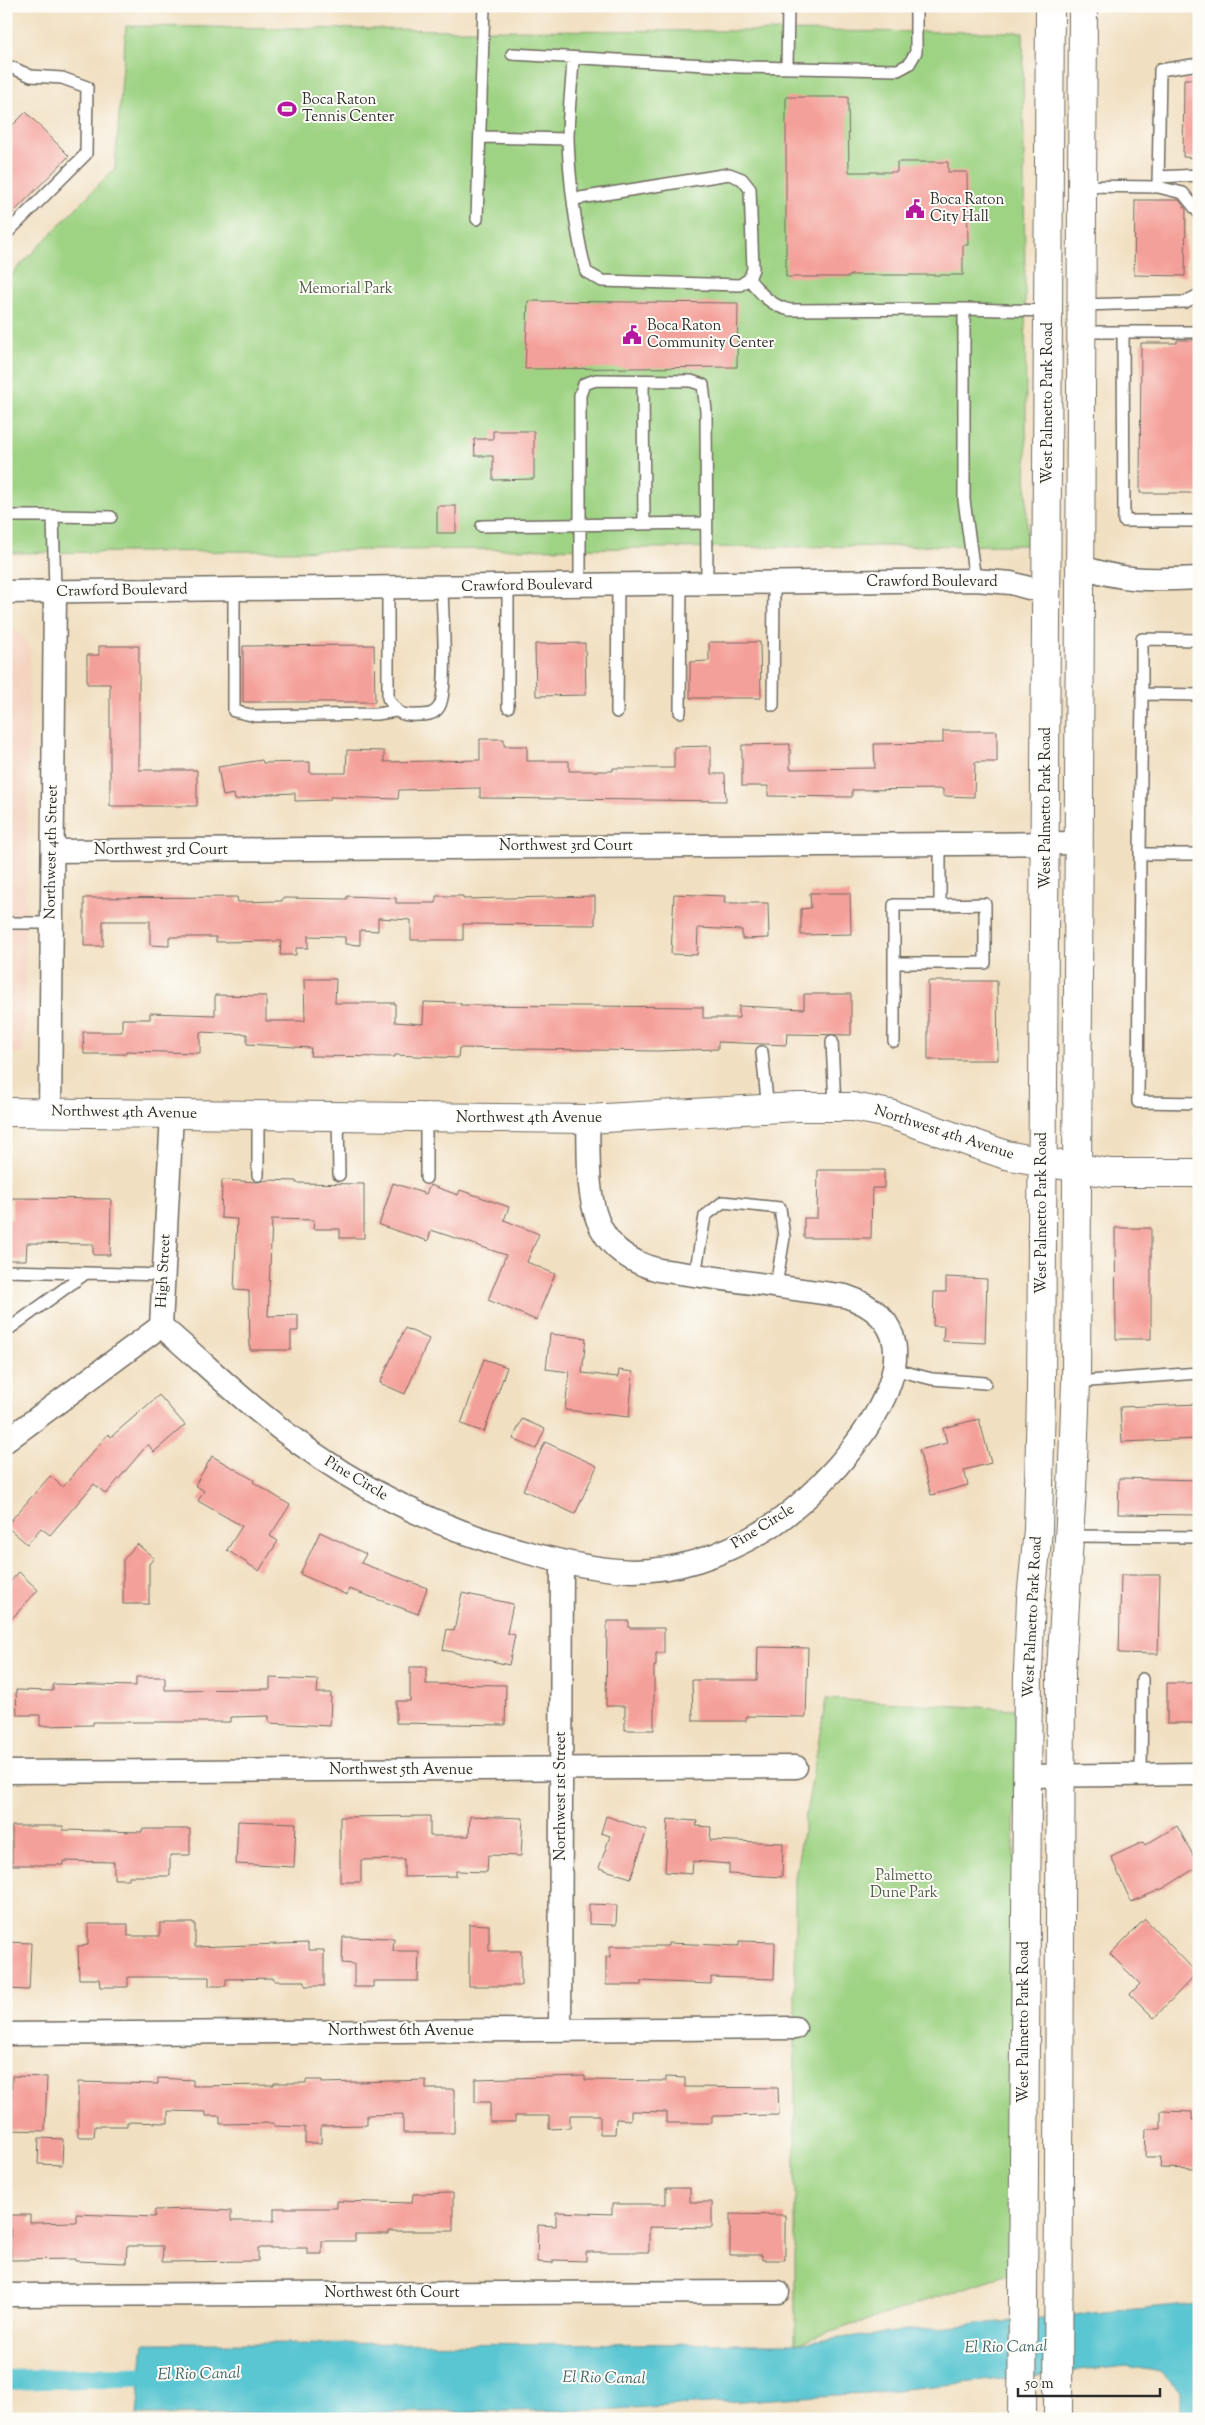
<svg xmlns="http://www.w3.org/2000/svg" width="1205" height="2425" viewBox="0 0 1205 2425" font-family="'Sorts Mill Goudy',serif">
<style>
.built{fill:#f4d3c0}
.green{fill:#9fd384;stroke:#657f58}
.water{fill:#5ac6d1;stroke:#42787e}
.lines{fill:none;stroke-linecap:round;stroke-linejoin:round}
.canal{stroke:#5ac6d1;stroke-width:20}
.building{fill:#f4a09a}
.lane-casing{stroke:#706a60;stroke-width:14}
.street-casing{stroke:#706a60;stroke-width:25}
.secondary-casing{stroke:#706a60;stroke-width:30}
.primary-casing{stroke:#706a60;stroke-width:30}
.lane{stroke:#fff;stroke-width:11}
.street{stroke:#fff;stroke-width:22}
.secondary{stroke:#fff;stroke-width:28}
.primary{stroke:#fff;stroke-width:28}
.labels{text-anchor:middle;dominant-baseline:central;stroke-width:4;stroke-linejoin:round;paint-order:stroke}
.poi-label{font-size:15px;fill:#2b2b2b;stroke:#fdfcf7;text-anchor:start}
.park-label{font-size:15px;fill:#4e5d46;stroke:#fdfcf7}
.street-label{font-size:15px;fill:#2b2b2b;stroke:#fdfcf7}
.water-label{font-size:16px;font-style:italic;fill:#3b6165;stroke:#fdfcf7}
</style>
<rect width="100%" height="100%" fill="#fdfcf7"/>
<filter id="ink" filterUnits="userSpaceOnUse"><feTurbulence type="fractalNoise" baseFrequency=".02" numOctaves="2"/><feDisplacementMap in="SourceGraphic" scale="10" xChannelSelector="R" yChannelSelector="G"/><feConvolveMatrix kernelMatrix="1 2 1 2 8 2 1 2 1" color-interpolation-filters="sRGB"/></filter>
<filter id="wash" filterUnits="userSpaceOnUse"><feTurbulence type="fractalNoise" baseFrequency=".0096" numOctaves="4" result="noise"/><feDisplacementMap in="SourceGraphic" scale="20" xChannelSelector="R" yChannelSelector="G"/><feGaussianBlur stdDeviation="1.12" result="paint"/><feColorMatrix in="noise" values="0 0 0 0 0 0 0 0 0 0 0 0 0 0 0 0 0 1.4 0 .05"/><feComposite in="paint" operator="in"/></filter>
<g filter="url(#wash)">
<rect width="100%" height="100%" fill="#f1dfc1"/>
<path class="built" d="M6,628H12L22,635L30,648L24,1053H6Z"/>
<path class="green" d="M126,26L459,30L1023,32L1027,545L6,553V280L115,168Z
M826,1699L1015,1709L1011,2273L795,2344V1877Z"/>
<path class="water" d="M1199,2303V2419H1180V2392L1161,2372L1127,2366L866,2393L601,2410L137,2415L144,2343L795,2344L864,2335Z"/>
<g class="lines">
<path class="canal" d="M6,2380L167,2376"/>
</g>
<g id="blocks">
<path class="building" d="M1184,79H1199V158L1183,157Z
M786,97H848L849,172H897V162H948V172H967L968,245H963V275H850V277H786Z
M26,112L69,156L6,220V132Z
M1135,200H1179L1186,209L1185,276L1134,275Z
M528,301L738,303L737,367L525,369Z
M1177,340H1199V493H1140L1141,343H1177Z
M493,431H534V479L493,480V456H475L474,439H493Z
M437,506H456V533H437Z
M709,642H760L761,698H690V662L709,661Z
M585,643L586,695L536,696L535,644Z
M374,645L375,702H243V646Z
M99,646H139V770H197V806H110V684H87V655H99Z
M943,731H997V762H975L974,797L943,796V789L852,790V797L768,796V786H742V745L790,744V769L875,768L874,744L943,743Z
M480,739H504V746H527V761H569V771H613V768H674V747L711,746V774H725L726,801L480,798V788L399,790L398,799L330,797V800L295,801V793L269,794L235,800L234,794L223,796L218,767L262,760L263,763L310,762V773H346L347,750L384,751V762L480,760Z
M810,893H850L851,934L801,935V909L811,908Z
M674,894L725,896L724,903H768L769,938L742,939V930L698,928L697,955L671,954Z
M347,896L396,898V903H436V896H463V899L595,896V925L463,924V940H411V920L378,918V931L360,930V945L345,944V937L308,936V948H296V955H280L281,941L216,942V937H169V946L150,945V921H103V946H84V898L237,897L238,902L282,901V898L347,899Z
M304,979H336L335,1003H395V1022L423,1024L424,1002L461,1003L460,1005L703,1007V1018H739V1006L804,1009V994H851V1035L787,1034L786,1045L718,1042V1049L658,1051L459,1048L458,1058L395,1055V1057L310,1056L311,1048L247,1044V1034L200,1032V1053L126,1051V1054H84L83,1032H122V1019H150V1013L215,1015V995L266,996V1021H305Z
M928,981H997L998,1060H928Z
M818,1170H884V1188H872L871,1238H804V1218H817Z
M222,1180L258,1182L268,1180L296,1181V1183L364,1184V1238H340V1229H313L314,1220L272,1219L268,1316L298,1315V1331H291V1350H250L249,1291L234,1290L237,1219L221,1218Z
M393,1183L426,1194L430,1185L458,1195L460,1190L509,1207L504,1220L539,1234L527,1262L555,1274L536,1320L488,1300L506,1255L431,1230L428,1241L379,1225Z
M12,1198L111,1199L110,1255H93V1244L27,1243L26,1260H6V1219H12Z
M1115,1228H1151V1339H1116Z
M946,1277L987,1279L985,1343L943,1341L944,1326H933L934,1292H946Z
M405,1328L429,1339L405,1394L380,1383Z
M550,1334L586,1338L582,1373L618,1377L619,1370L633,1372L629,1417L565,1410L569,1372L546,1369Z
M484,1359L507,1367L484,1432L461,1424Z
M159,1395L185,1425L154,1452L148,1444L106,1494L94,1484L50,1535L41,1528L27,1544L6,1526L50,1476L63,1487L108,1434L111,1437Z
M1199,1404V1439L1122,1442L1120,1407Z
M522,1419L545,1429L536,1449L513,1439Z
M979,1419L991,1463L964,1470L968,1485L931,1495L919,1450L947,1443L943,1428Z
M545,1442L597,1466L575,1514L523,1490Z
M212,1456L254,1480L253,1482L290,1505L270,1536L278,1541L259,1571L227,1550L242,1526L198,1501L204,1491L195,1485Z
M1119,1478L1199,1480V1515L1118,1514Z
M320,1532L366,1554L361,1563L427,1588L418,1614L349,1589L347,1595L300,1574Z
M137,1544L154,1558L149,1564V1604H123V1560Z
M19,1572L38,1590L6,1625V1586Z
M1121,1575H1160L1158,1654L1119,1653Z
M462,1593L513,1604L507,1633L515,1635L509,1665L443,1650L447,1629L454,1631Z
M607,1621H629V1628H664V1653H656V1666H654V1730H625V1706H606Z
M758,1647L808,1648L806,1717L746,1716V1721H693L692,1680H757Z
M410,1667H426V1684L506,1685L505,1725L396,1723V1701H410Z
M136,1677H165V1690L270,1689V1678L318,1680L317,1693H331L330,1726L269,1723V1716L231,1717V1722H93V1725L40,1726V1715H17L16,1690L53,1691V1684L136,1686Z
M1167,1683H1199V1723H1167Z
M430,1816V1836H469L470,1816L523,1818L521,1856L488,1855L487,1872L456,1871V1876L404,1877V1859L361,1860V1882H340V1817Z
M606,1816L647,1830L631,1878L599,1868L610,1836L601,1833Z
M668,1819L697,1821L696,1826L711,1827L710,1840L783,1843L782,1877L729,1874V1864L693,1861L692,1874L665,1872Z
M238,1821L296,1823L294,1867L236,1864Z
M12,1826H63V1830L142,1832V1829H190V1855H170V1876H129V1879H114V1862L63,1861V1865H12Z
M1177,1826L1199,1866L1164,1888L1131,1902L1111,1857L1143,1842L1145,1845Z
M589,1904L617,1905L616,1925L589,1924Z
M1145,1919L1197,1973L1154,2018L1130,1994L1140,1984L1110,1954Z
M160,1923H195V1947L308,1943V1950H324V1986H305V1981H274V1978L226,1979V1986H209V1977H128V1987H100L99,1979H79L78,1946L88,1945V1924H128V1936H160Z
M469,1924L489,1925V1951H521V1986H469Z
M343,1937L394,1938L393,1951H419L418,1981H373V1987H354V1964L342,1963Z
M739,1941L775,1942L774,1979L711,1977V1984L641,1981V1985H606V1957H610V1946H668V1943L739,1946Z
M6,1942L31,1943L29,1990L6,1989Z
M12,2076L47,2077L45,2131L10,2130Z
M585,2076V2080L666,2081V2077L685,2078V2087L778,2088L779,2115L712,2116V2123H666V2112L631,2111V2120L616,2119L615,2134H600V2115H570V2128L549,2129V2116H515V2122H490V2102H475V2079Z
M158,2078L193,2080V2086L274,2085V2083H306V2080H322V2083L426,2080V2089H454V2133H403V2114L367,2115V2125L321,2126V2143H305V2127L274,2126V2123L220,2124V2116H206V2112L168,2111V2123L127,2122V2126H95L94,2137H78V2082L158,2084Z
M1161,2111L1192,2112V2120H1199V2169L1160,2168L1161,2157H1145L1146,2129H1161Z
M39,2138L63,2139L62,2165L38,2164Z
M666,2188H690V2202H712V2228L649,2227V2252H586V2261L553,2260V2263L537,2262L538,2225L556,2226V2212L612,2214V2204H666Z
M453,2193V2231H389V2234H355V2241H322V2254H307V2248H258V2261L162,2262L163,2246H127L126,2263L75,2261V2259L11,2260L10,2215H30V2223L76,2222V2214L155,2217V2210L192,2209L231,2211V2221H274V2208H337V2201L412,2203L413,2194Z
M730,2214L785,2215V2260H762V2255H730Z"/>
</g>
</g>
<g filter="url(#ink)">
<use href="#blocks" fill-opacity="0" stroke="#706a60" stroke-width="1"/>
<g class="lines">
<g class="lane-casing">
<path id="lane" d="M512,54L740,67L898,70L909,64L916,52V6
M573,58C572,85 568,112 568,139C569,178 576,234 586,272L602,281L740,285L749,279L753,269L750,189L742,179L729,174L574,199
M6,65L31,76L62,78L87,87L86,154L6,234
M787,68L788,6
M480,137L568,139
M1158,177L1199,175
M1082,186L1158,187L1160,70L1199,64
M1158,187L1183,193L1199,213
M477,219L484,6
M749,279C761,294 771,306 790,310L964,309L1049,311
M1081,305L1185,302L1199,295
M964,309V500L975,580
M1082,332H1123L1124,521H1199
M1123,332H1199
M643,381L644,524
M6,516H53
M482,526L706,523
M580,585V395L584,384L596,380L691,381L703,385L706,411L707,584
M508,586V707
M388,588V698C397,713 400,716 418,715C426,715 434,715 439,707C449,691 442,610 442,587
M234,590V711L255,716L377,714L396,711
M55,592L53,516L111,517
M1199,640L1142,639V694L1199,695
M1142,694L1140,854H1199
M773,705L774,583
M617,712L618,585
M680,712L681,584
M1140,854L1138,1102L1199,1103
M6,923H52
M894,963H985V904L940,905
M832,1041L835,1106
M894,1041V905H940V843
M762,1052L768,1110
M338,1116L339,1175
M258,1175V1115
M426,1178V1117
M6,1271L86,1273
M695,1275L705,1216L723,1202L780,1208L784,1237L776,1286
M6,1331L86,1273L164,1275
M893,1369L932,1379L985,1383
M1076,1382L1199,1373
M1070,1536L1199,1537
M1141,1775L1142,1679"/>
</g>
<g class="street-casing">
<path id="street" d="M1080,566C1125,582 1152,580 1199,578
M6,592L975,580L1011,583L1047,593
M53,851L1079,843
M50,1113L55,592
M161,1326C194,1354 225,1384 258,1411C336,1476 427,1526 526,1552C561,1562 596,1570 633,1571C680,1571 725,1554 765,1530C825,1494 972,1337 845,1296L659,1270C580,1249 590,1185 588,1119
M6,1441L161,1326L172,1114
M6,1772L796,1767
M1026,1776L1199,1774
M560,2030L562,1562
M6,2034L795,2028
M6,2295L778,2292"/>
</g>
<g class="secondary-casing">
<path id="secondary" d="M6,1112L588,1119L797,1107H853L890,1114L1006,1155L1043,1162L1110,1173H1199"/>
</g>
<g class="primary-casing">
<path id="primary" d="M1022,2419L1028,1670L1031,1599L1038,1530L1041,1394L1050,6
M1058,2419L1061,1671L1072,1488L1076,1382L1083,6"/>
</g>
<use href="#lane" class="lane"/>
<use href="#street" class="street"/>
<use href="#secondary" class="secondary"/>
<use href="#primary" class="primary"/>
</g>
</g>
<defs>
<g id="stadium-bare" transform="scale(1.5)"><path d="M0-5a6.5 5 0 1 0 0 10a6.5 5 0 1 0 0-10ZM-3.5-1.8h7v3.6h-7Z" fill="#b5179e" stroke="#fdfcf7" stroke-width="2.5" paint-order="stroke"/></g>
<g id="civic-bare" transform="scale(1.5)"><path d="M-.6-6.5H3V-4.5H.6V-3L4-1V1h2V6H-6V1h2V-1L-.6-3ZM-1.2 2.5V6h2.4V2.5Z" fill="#b5179e" stroke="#fdfcf7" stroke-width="2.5" paint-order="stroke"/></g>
</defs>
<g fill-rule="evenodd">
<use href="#stadium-bare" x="287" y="109"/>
<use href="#civic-bare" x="915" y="209"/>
<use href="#civic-bare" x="632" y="335"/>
</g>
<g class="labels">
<g class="poi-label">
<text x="302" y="100">Boca Raton<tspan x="302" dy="17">Tennis Center</tspan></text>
<text x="930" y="200">Boca Raton<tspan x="930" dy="17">City Hall</tspan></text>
<text x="647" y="326">Boca Raton<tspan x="647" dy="17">Community Center</tspan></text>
</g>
<g class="park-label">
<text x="346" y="289">Memorial Park</text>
<text x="904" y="1876">Palmetto<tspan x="904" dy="17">Dune Park</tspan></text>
</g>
<g class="street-label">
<text transform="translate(1048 403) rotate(-90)">West Palmetto Park Road</text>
<text x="932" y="582">Crawford Boulevard</text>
<text transform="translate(527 586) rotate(-1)">Crawford Boulevard</text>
<text transform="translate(122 591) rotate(-1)">Crawford Boulevard</text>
<text transform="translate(1046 808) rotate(-90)">West Palmetto Park Road</text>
<text x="566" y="846">Northwest 3rd Court</text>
<text x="161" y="850">Northwest 3rd Court</text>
<text transform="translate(52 852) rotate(-89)">Northwest 4th Street</text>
<text transform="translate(124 1113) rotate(1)">Northwest 4th Avenue</text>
<text x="529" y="1118">Northwest 4th Avenue</text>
<text transform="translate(944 1133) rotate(18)">Northwest 4th Avenue</text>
<text transform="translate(1042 1213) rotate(-90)">West Palmetto Park Road</text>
<text transform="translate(164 1271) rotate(-87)">High Street</text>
<text transform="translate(356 1479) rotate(31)">Pine Circle</text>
<text transform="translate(763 1527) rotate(-32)">Pine Circle</text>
<text transform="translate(1033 1617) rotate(-87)">West Palmetto Park Road</text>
<text x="401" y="1770">Northwest 5th Avenue</text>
<text transform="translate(561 1796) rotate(-90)">Northwest 1st Street</text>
<text transform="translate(1024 2022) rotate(-90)">West Palmetto Park Road</text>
<text x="401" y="2031">Northwest 6th Avenue</text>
<text x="392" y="2293">Northwest 6th Court</text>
</g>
<g class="water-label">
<text transform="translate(1006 2348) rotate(-1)">El Rio Canal</text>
<text transform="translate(199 2375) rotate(-1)">El Rio Canal</text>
<text transform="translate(604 2379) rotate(1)">El Rio Canal</text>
</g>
</g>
<rect width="1205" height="2425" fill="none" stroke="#fdfcf7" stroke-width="25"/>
<path d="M1018 2388v8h142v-8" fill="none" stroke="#2b2b2b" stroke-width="2.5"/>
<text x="1025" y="2388" font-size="15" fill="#2b2b2b" stroke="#fdfcf7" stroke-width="4" paint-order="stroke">50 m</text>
</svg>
